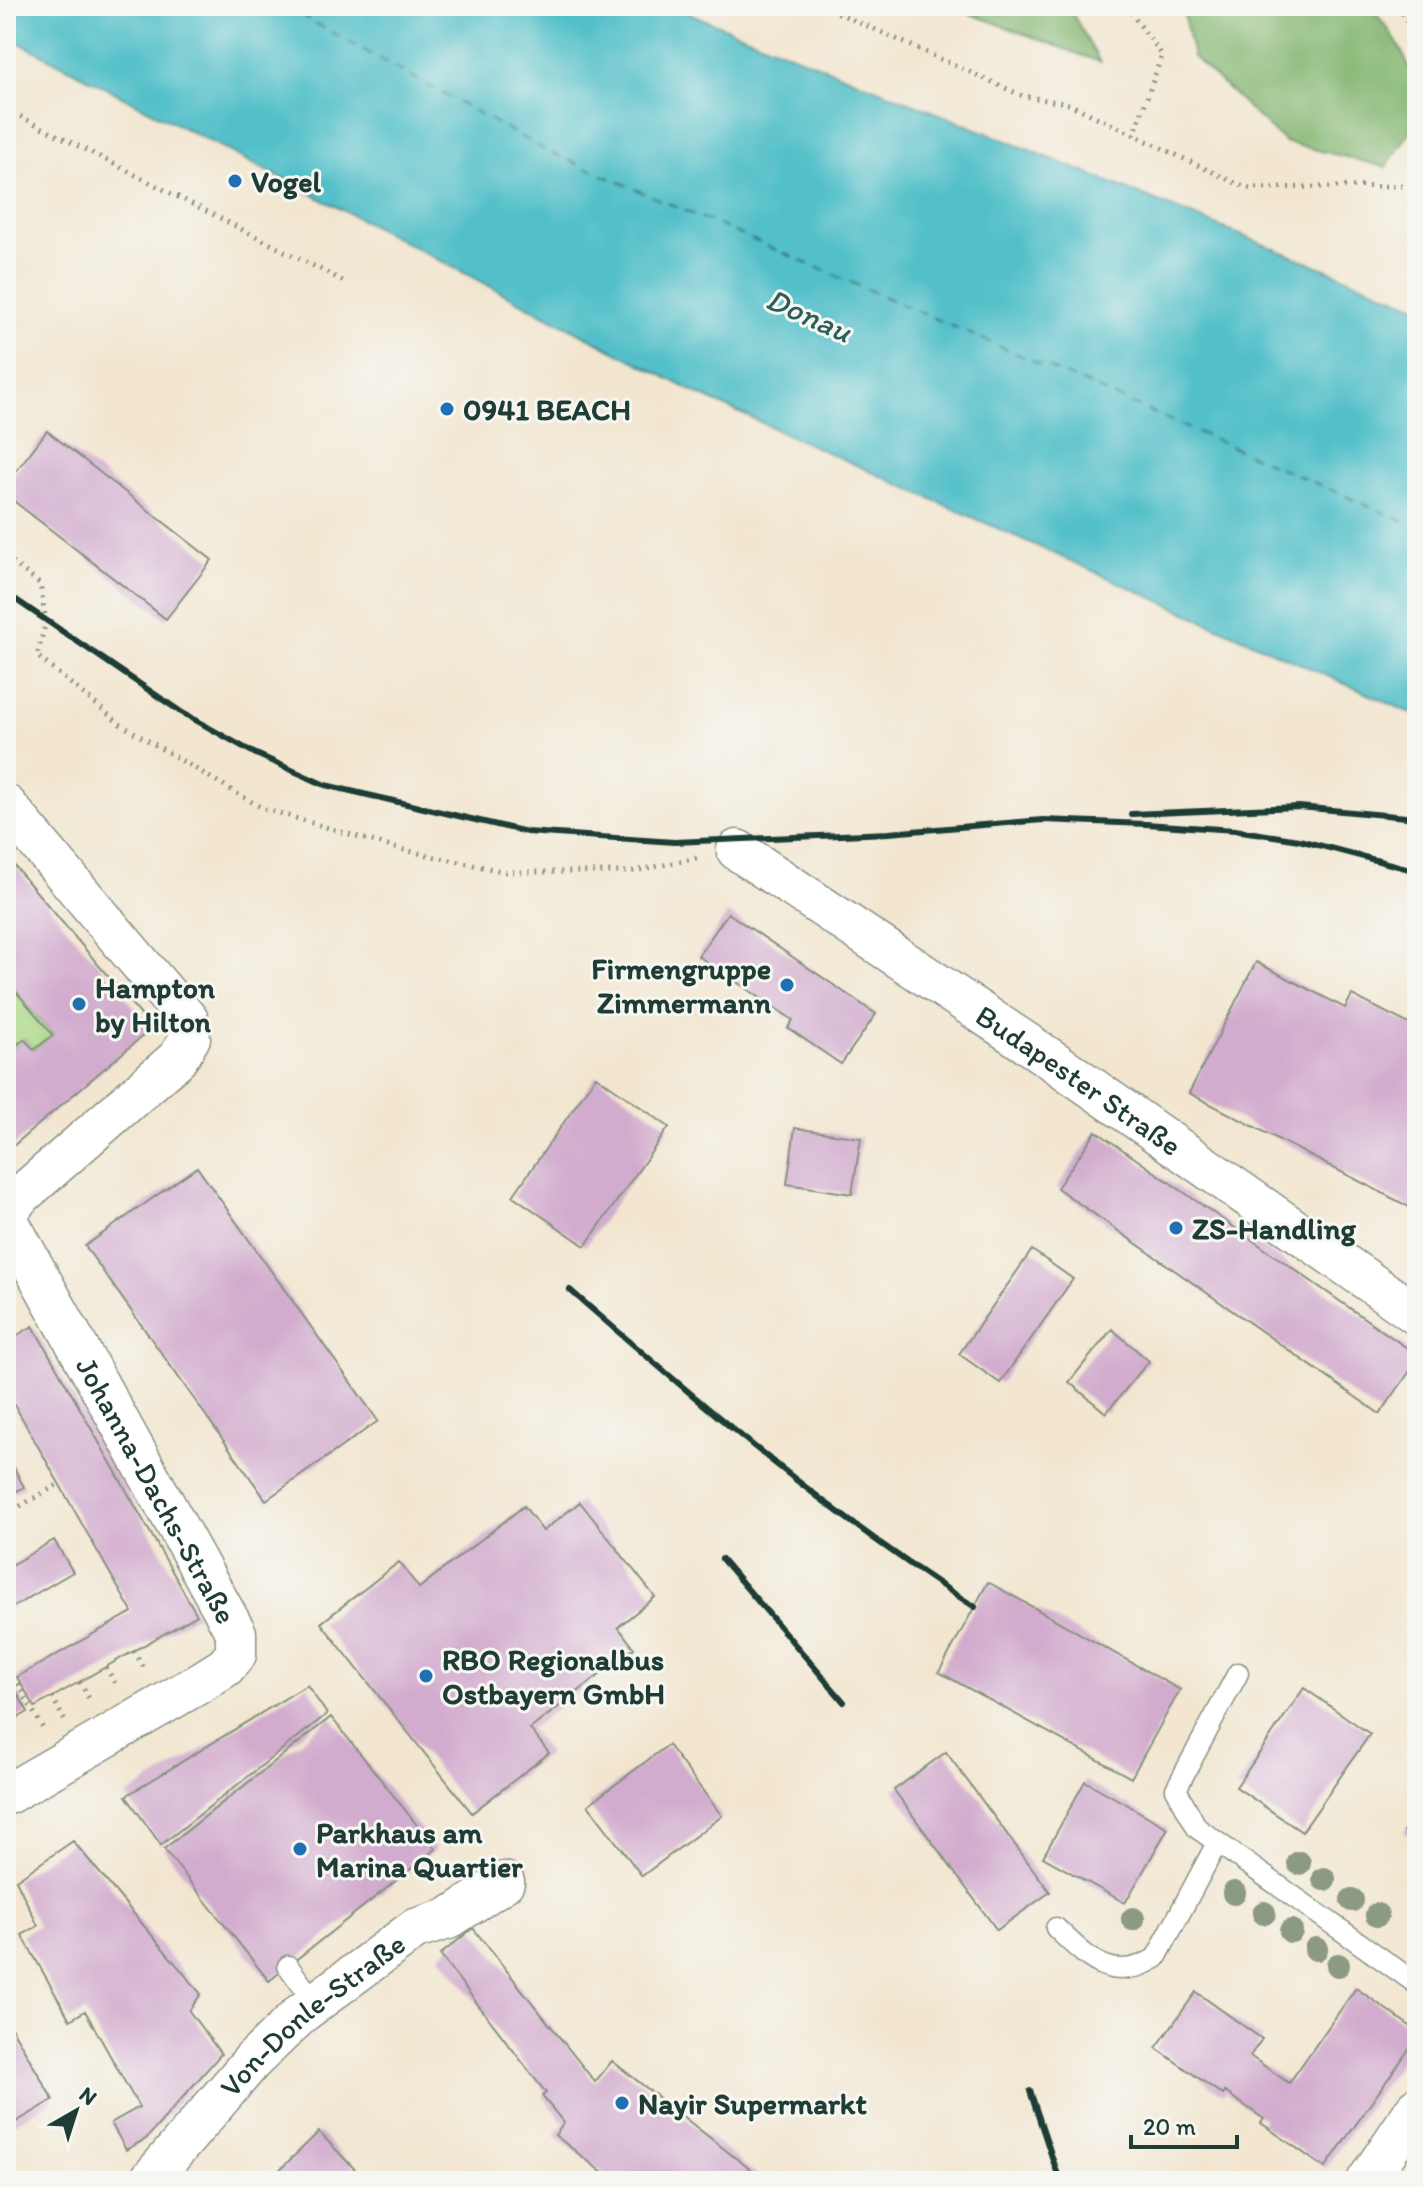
<svg xmlns="http://www.w3.org/2000/svg" width="1423" height="2187" viewBox="0 0 1423 2187" font-family="Itim,sans-serif">
<style>
.green{fill:#a9d886;stroke:#648a5d;stroke-width:2}
.forest{fill:#86b873;stroke:#527a54;stroke-width:2}
.water{fill:#52c0c9;stroke:#387e7e;stroke-width:2}
.lines{fill:none;stroke-linecap:round;stroke-linejoin:round}
.ferry{stroke:#2c5e59;stroke-width:2;stroke-dasharray:10 8;stroke-linecap:butt}
.building{fill:#d2acce}
.service-casing{stroke:#889282;stroke-width:23}
.minor-casing{stroke:#889282;stroke-width:43}
.path{stroke:#889282;stroke-width:5;stroke-dasharray:2 6;stroke-linecap:butt}
.service{stroke:#fff;stroke-width:20}
.minor{stroke:#fff;stroke-width:40}
.rail{stroke:#1f3d34;stroke-width:6}
.tree{fill:#8d9a83}
.poi-dot{fill:#1f6fb2;stroke:#f6f6f2;stroke-width:3}
.labels{text-anchor:middle;dominant-baseline:central;stroke-width:6;stroke-linejoin:round;paint-order:stroke}
.poi-label{font-size:30px;font-weight:bold;fill:#1f3d34;stroke:#f6f6f2;text-anchor:start}
.street-label{font-size:30px;fill:#1f3d34;stroke:#f6f6f2}
.water-label{font-size:32px;font-style:italic;fill:#2c5e59;stroke:#f6f6f2}
</style>
<rect width="100%" height="100%" fill="#f6f6f2"/>
<filter id="ink" filterUnits="userSpaceOnUse"><feTurbulence type="fractalNoise" baseFrequency=".0125" numOctaves="2"/><feDisplacementMap in="SourceGraphic" scale="16" xChannelSelector="R" yChannelSelector="G"/><feConvolveMatrix kernelMatrix="1 2 1 2 8 2 1 2 1" color-interpolation-filters="sRGB"/></filter>
<filter id="wash" filterUnits="userSpaceOnUse"><feTurbulence type="fractalNoise" baseFrequency=".006" numOctaves="4" result="noise"/><feDisplacementMap in="SourceGraphic" scale="32" xChannelSelector="R" yChannelSelector="G"/><feGaussianBlur stdDeviation="1.8" result="paint"/><feColorMatrix in="noise" values="0 0 0 0 0 0 0 0 0 0 0 0 0 0 0 0 0 1.4 0 .05"/><feComposite in="paint" operator="in"/></filter>
<g filter="url(#wash)">
<rect width="100%" height="100%" fill="#f2e6d0"/>
<path class="green" d="M6,980L53,1035L34,1050L24,1039L6,1054Z"/>
<path class="forest" d="M949,6H1068L1100,62Z
M1182,6H1368C1394,30 1423,80 1416,118C1410,135 1396,152 1386,167L1285,142L1193,57Z"/>
<path class="water" d="M6,6H671L1417,306V716L704,397L6,36Z"/>
<g class="lines">
<path class="ferry" d="M284,6L545,150L1417,527"/>
</g>
<g id="blocks">
<path class="building" d="M47,431L212,560L166,619L6,495V484Z
M6,856L152,1028L6,1152V1054L24,1039L34,1050L53,1035L6,980Z
M728,913L876,1014L841,1064L788,1028L793,1020L698,956Z
M1256,962L1345,1008L1352,995L1417,1028V1211L1189,1093Z
M596,1076L669,1127L585,1246L513,1196Z
M795,1128L861,1138L852,1194L787,1184Z
M1096,1131L1417,1355V1361L1380,1414L1057,1188Z
M197,1167L378,1421L266,1500L85,1246Z
M1032,1250L1073,1279L1000,1383L959,1354Z
M33,1326L197,1615L35,1707L17,1677L132,1612L6,1390V1342Z
M1112,1329L1149,1361L1106,1413L1069,1382Z
M6,1453L24,1487L6,1497Z
M580,1502L655,1597L618,1627L634,1648L530,1729L549,1753L472,1813L321,1623L399,1562L419,1588L524,1506L543,1531Z
M54,1540L73,1572L6,1611V1568Z
M988,1582L1180,1690L1131,1778L939,1672Z
M6,1673L28,1712L6,1725Z
M307,1685L327,1714L161,1845L126,1796Z
M1304,1688L1370,1734L1302,1832L1236,1787Z
M331,1717L436,1849L269,1981L164,1849Z
M668,1745L722,1816L642,1876L588,1805Z
M946,1752L1050,1892L997,1930L894,1790Z
M1085,1781L1168,1828L1125,1903L1043,1857Z
M1417,1813V1841L1404,1832Z
M73,1841L201,1994L189,2011L221,2054L146,2139L126,2150L111,2123L139,2107L85,2011L70,2020L22,1935L38,1926L16,1880Z
M473,1928L595,2082L612,2061L765,2181H613L555,2135L564,2123L542,2096L546,2093L440,1955Z
M1356,1988L1417,2031V2038L1325,2168L1261,2123L1264,2119L1225,2092L1223,2095L1156,2048L1196,1992L1262,2039L1250,2056L1289,2083Z
M6,2018L53,2100L6,2128Z
M319,2132L366,2181H268Z"/>
</g>
</g>
<g filter="url(#ink)">
<use href="#blocks" fill-opacity="0" stroke="#889282" stroke-width="2"/>
<g class="lines">
<g class="service-casing">
<path id="service" d="M1238,1673L1176,1789L1197,1828L1417,1984
M1056,1928C1088,1958 1111,1985 1156,1958L1217,1843
M288,1966L315,2003"/>
</g>
<g class="minor-casing">
<g id="minor">
<path d="M6,805L188,1020L190,1038L178,1058L18,1198L6,1216"/>
<path id="s1" d="M737,850L1055,1062L1417,1315"/>
<path id="s2" d="M6,1217L236,1633V1654L225,1667L198,1684L6,1795"/>
<path id="s3" d="M149,2181L252,2061L303,2012L415,1929L448,1919L504,1882"/>
<path d="M1367,2181L1417,2107"/>
</g>
</g>
<path class="path" d="M823,6L1023,96L1069,104L1246,188L1412,186L1417,172
M1126,6L1162,55L1134,135
M1399,6L1417,42
M6,109L347,283
M6,557L40,584L46,621L37,656L120,724L262,808L395,848L506,872H630L702,857
M6,1514L59,1484
M134,1651L146,1671
M6,1663L45,1732
M106,1667L117,1687
M80,1682L91,1702
M52,1697L65,1721"/>
<use href="#service" class="service"/>
<use href="#minor" class="minor"/>
<path class="rail" d="M6,593L181,712L254,753L325,785L527,832L674,842L889,833L1043,820L1146,824L1235,830L1299,840L1417,871
M1131,814L1299,807L1417,818
M570,1290C700,1403 829,1515 975,1607
M722,1559L844,1702
M1030,2091L1060,2181"/>
</g>
<g class="tree">
<circle cx="1299" cy="1863" r="12"/>
<circle cx="1324" cy="1879" r="12"/>
<circle cx="1234" cy="1893" r="12"/>
<circle cx="1352" cy="1900" r="12"/>
<circle cx="1264" cy="1913" r="12"/>
<circle cx="1377" cy="1915" r="12"/>
<circle cx="1133" cy="1919" r="12"/>
<circle cx="1291" cy="1931" r="12"/>
<circle cx="1316" cy="1949" r="12"/>
<circle cx="1338" cy="1965" r="12"/>
</g>
</g>
<g class="poi-dot">
<circle cx="235" cy="181" r="8"/>
<circle cx="447" cy="409" r="8"/>
<circle cx="787" cy="985" r="8"/>
<circle cx="79" cy="1004" r="8"/>
<circle cx="1176" cy="1228" r="8"/>
<circle cx="426" cy="1676" r="8"/>
<circle cx="300" cy="1849" r="8"/>
<circle cx="622" cy="2103" r="8"/>
</g>
<g class="labels">
<g class="poi-label">
<text x="251" y="181">Vogel</text>
<text x="463" y="409">0941 BEACH</text>
<text x="771" y="968" text-anchor="end">Firmengruppe<tspan x="771" dy="34">Zimmermann</tspan></text>
<text x="95" y="987">Hampton<tspan x="95" dy="34">by Hilton</tspan></text>
<text x="1192" y="1228">ZS-Handling</text>
<text x="442" y="1659">RBO Regionalbus<tspan x="442" dy="34">Ostbayern GmbH</tspan></text>
<text x="316" y="1832">Parkhaus am<tspan x="316" dy="34">Marina Quartier</tspan></text>
<text x="638" y="2103">Nayir Supermarkt</text>
</g>
<g class="street-label">
<text stroke="none"><textPath href="#s1" startOffset="412">Budapester Straße</textPath></text>
<text stroke="none"><textPath href="#s2" startOffset="312">Johanna-Dachs-Straße</textPath></text>
<text stroke="none"><textPath href="#s3" startOffset="234">Von-Donle-Straße</textPath></text>
</g>
<g class="water-label">
<text transform="translate(809 315) rotate(24)">Donau</text>
</g>
</g>
<rect width="1423" height="2187" fill="none" stroke="#f6f6f2" stroke-width="32"/>
<g transform="translate(76 2111) rotate(39)" stroke="#f6f6f2" stroke-width="6" paint-order="stroke">
<path d="M0-6L14 30L0 20L-14 30Z" fill="#1f3d34"/>
<text y="-12" font-size="22" font-weight="bold" text-anchor="middle" fill="#1f3d34">N</text>
</g>
<path d="M1131 2135v12h106v-12" fill="none" stroke="#1f3d34" stroke-width="4"/>
<text x="1143" y="2135" font-size="24" fill="#1f3d34" stroke="#f6f6f2" stroke-width="6" paint-order="stroke">20 m</text>
</svg>
